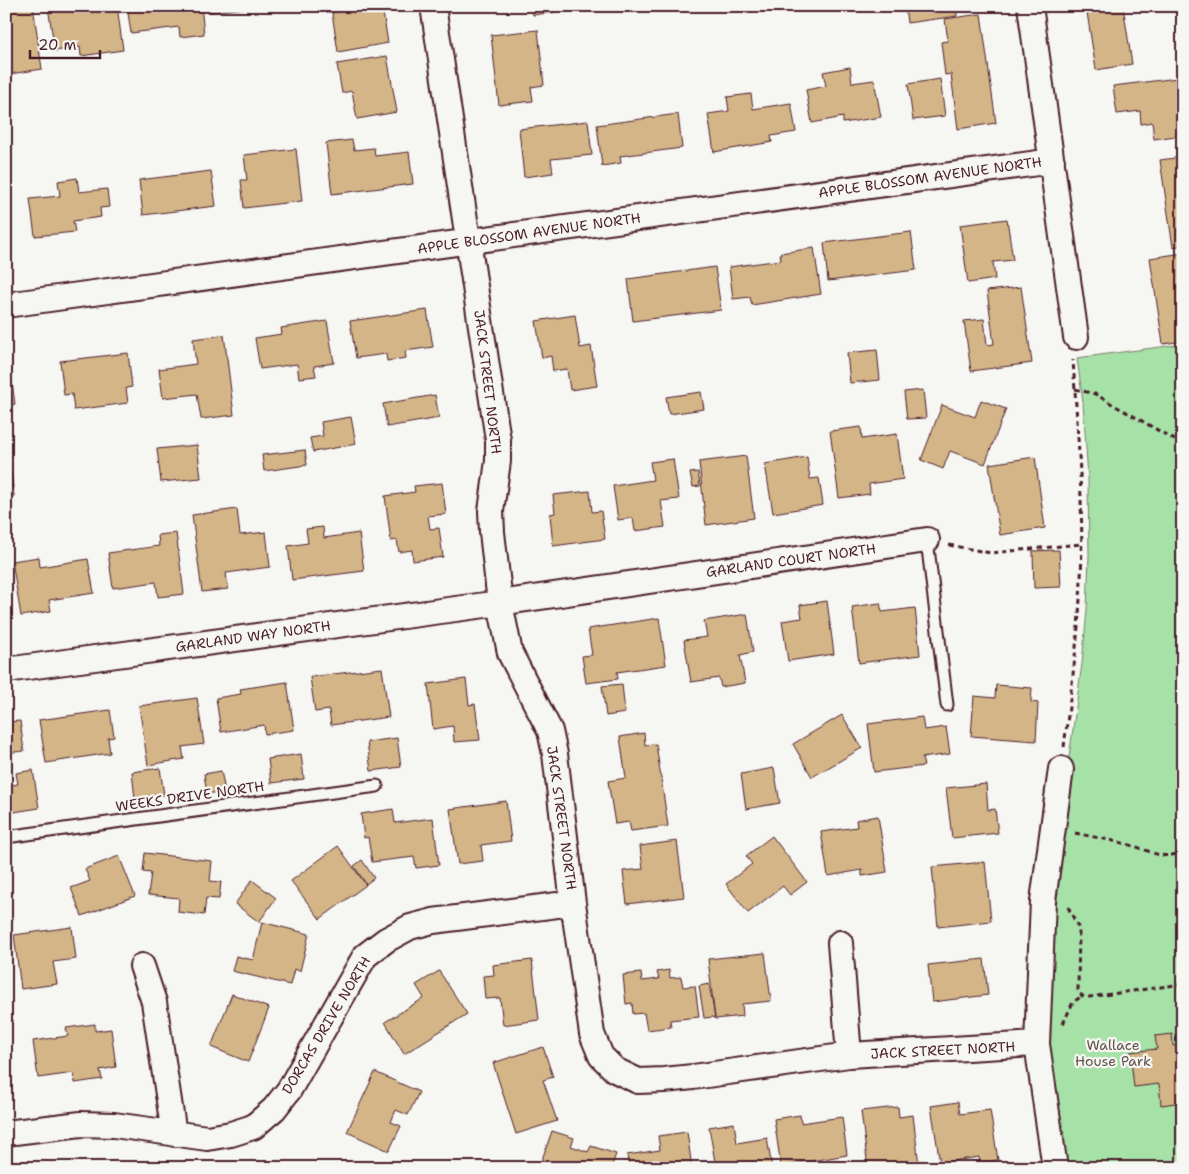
<svg xmlns="http://www.w3.org/2000/svg" width="1189" height="1174" viewBox="0 0 1189 1174" font-family="'Shantell Sans',sans-serif">
<style>
.green{fill:#a6e1a8;stroke:#78806a}
.building{fill:#d4b588;stroke:#4a1f2b}
.lines{fill:none;stroke-linecap:round;stroke-linejoin:round}
.lane-casing{stroke:#4a1f2b;stroke-width:15}
.street-casing{stroke:#4a1f2b;stroke-width:28}
.path{stroke:#4a1f2b;stroke-width:3;stroke-dasharray:5 4;stroke-linecap:butt}
.lane{stroke:#f6f6f2;stroke-width:11}
.street{stroke:#f6f6f2;stroke-width:24}
.labels{text-anchor:middle;dominant-baseline:central;stroke-width:4.5;stroke-linejoin:round;paint-order:stroke}
.street-label{font-size:14px;fill:#4a1f2b;stroke:#f6f6f2}
.park-label{font-size:14px;fill:#61504a;stroke:#f6f6f2}
</style>
<rect width="100%" height="100%" fill="#f6f6f2"/>
<filter id="ink" filterUnits="userSpaceOnUse"><feTurbulence type="fractalNoise" baseFrequency=".02" numOctaves="2"/><feDisplacementMap in="SourceGraphic" scale="10" xChannelSelector="R" yChannelSelector="G"/><feConvolveMatrix kernelMatrix="1 2 1 2 8 2 1 2 1" color-interpolation-filters="sRGB"/></filter>
<g filter="url(#ink)">
<path class="green" d="M1183,344V1168H1059L1046,1031V976L1061,815L1082,664L1087,610L1089,555L1088,478L1083,402L1077,358Z"/>
<path class="building" d="M33,6L42,69L10,74L6,50V10Z
M79,6L80,12L117,6L123,50L81,56L80,47L55,51L48,7Z
M127,6H201L204,34L180,37L179,27L131,33Z
M210,6H245V8L210,12Z
M345,6H382L388,43L338,52L332,13L346,10Z
M531,6H554L555,12L533,15Z
M905,6H956L957,16L907,23Z
M1086,6H1123L1132,64L1096,70Z
M981,14L996,123L958,129L951,74L945,75L941,42L948,41L945,19Z
M538,30L544,85L531,87L533,101L499,105L491,35Z
M387,56L397,112L357,119L352,91L342,93L337,64Z
M850,67L852,83L874,80L881,117L843,123V117L812,123L806,90L826,86L823,72Z
M1178,78L1183,114V135L1154,139L1152,122L1141,124L1140,111L1117,114L1113,86Z
M940,79L945,116L913,120L908,84Z
M751,94L753,109L791,103L796,132L771,136L772,142L714,152L708,114L729,111L727,97Z
M678,114L682,148L620,156L621,163L602,166L597,125Z
M588,121L592,155L551,159L553,173L524,177L519,129Z
M352,140L354,150L374,148L375,156L409,152L413,184L332,194L326,143Z
M296,149L302,201L244,208L241,180H247L244,155Z
M1183,157V245L1173,247L1160,160Z
M211,171L216,206L143,215L139,180Z
M77,178L79,192L107,189L109,207L100,208L101,217L73,221L75,232L35,236L30,199L60,196L58,181Z
M1007,219L1013,260L993,262L995,279L968,283L960,225Z
M911,232L916,270L828,281L824,243Z
M814,248L821,294L752,305L750,297L733,299L729,267L781,260L780,253Z
M1183,253V341L1163,344L1150,258Z
M715,267L721,310L633,321L628,279Z
M1021,287L1032,363L971,371L964,321L984,319L987,345L994,344L987,291Z
M427,310L433,347L405,351L406,358L387,361L386,354L356,358L350,321Z
M575,315L580,348L591,346L597,386L570,390L567,369L553,371L551,356L542,358L536,321Z
M327,321L334,363L314,366L316,376L299,378L297,364L260,369L255,338L282,334L281,328Z
M224,335L234,415L201,419L197,394L163,398L159,369L196,364L193,339Z
M877,350L880,380L850,383L847,353Z
M128,353L132,387L126,388L128,403L74,410L72,394L64,395L60,361Z
M11,375L15,404L6,406V376Z
M923,390L926,418L907,419L904,392Z
M701,392L704,409L669,414L666,397Z
M435,395L439,418L387,427L383,404Z
M981,400L1006,409L985,464L950,451L943,469L921,460L942,405L975,417Z
M351,417L356,444L313,452L310,438L323,436L321,422Z
M861,427L862,439L897,434L903,479L869,484L870,494L839,498L830,431Z
M197,445L201,478L161,482L157,449Z
M6,446H8L14,496L6,497Z
M305,450L307,465L264,471L262,455Z
M746,456L754,518L706,525L699,462Z
M807,457L810,479L819,478L823,505L773,513L765,464Z
M1035,457L1045,528L1000,535L989,464Z
M673,459L679,499L661,501L665,527L635,531L633,518L618,520L613,486L653,480L650,462Z
M698,472L700,486L693,487L690,473Z
M442,483L446,514L428,516L430,529L439,528L443,557L413,561L412,550L399,552L397,540L391,541L385,496L415,492L414,486Z
M590,491L592,512L601,511L605,539L553,546L550,514L555,513L553,495Z
M237,509L240,535L266,532L270,567L226,573L228,589L202,592L192,515Z
M323,527L324,538L359,533L364,571L292,580L288,546L308,543L306,529Z
M176,533L184,594L158,597L156,582L113,588L108,553L159,546L158,535Z
M1059,550L1061,587L1034,588L1033,551Z
M39,557L40,567L88,559L94,593L49,600L51,611L21,616L12,561Z
M827,601L834,654L788,661L782,621L802,618L800,605Z
M880,603L882,612L915,608L920,655L859,663L852,607Z
M747,614L753,652L740,655L745,683L721,687L719,678L691,682L684,640L707,637L704,621Z
M659,618L666,665L617,672L618,679L586,683L582,656L592,655L588,629Z
M382,668L389,717L331,725L329,710L315,712L310,677Z
M466,679L469,705L475,704L480,740L454,742L453,726L433,729L428,684Z
M287,682L294,730L265,734L264,725L221,732L216,698L241,694L240,689Z
M622,684L625,713L606,716L602,686Z
M996,685L1032,688L1031,702L1038,703L1036,741L971,736L974,696L995,698Z
M197,698L204,744L182,747L184,759L148,765L139,706Z
M110,710L114,737L108,738L110,753L46,763L39,720Z
M842,715L862,748L812,777L793,744Z
M922,717L924,730L946,727L950,754L922,758L924,766L874,772L868,724Z
M20,721L24,751L6,753V722Z
M644,733L645,745L656,744L668,826L631,831L629,822L615,824L608,781L626,778L620,737Z
M397,738L401,767L371,771L367,742Z
M301,754L304,779L271,783L268,759Z
M160,768L164,795L135,799L132,772Z
M774,768L780,803L746,809L741,774Z
M33,770L39,808L8,813L6,786L18,784L16,773Z
M221,771L225,791L207,794L204,774Z
M986,784L988,810L995,809L998,833L952,838L946,788Z
M506,801L511,841L481,845L483,861L458,864L450,809Z
M393,809L395,823L433,818L439,865L416,868L414,857L372,862L368,837L364,838L361,814Z
M878,816L887,872L862,876V870L828,876L821,832L857,827L856,820Z
M772,836L807,882L790,895L783,886L748,913L726,884L752,864L746,856Z
M677,841L684,897L627,904L623,871L643,869L640,846Z
M338,846L366,885L320,919L291,881Z
M145,853L212,861L210,881L221,882L219,899L206,898L204,915L178,912L179,898L148,895L151,873L143,872Z
M119,856L135,896L82,916L71,888L90,881L85,869Z
M362,860L374,878L366,884L354,866Z
M985,862L991,921L938,927L932,867Z
M252,880L276,898L259,922L235,904Z
M262,922L309,934L300,971L294,969L290,985L232,971L236,956L253,960Z
M72,927L76,959L53,962L57,984L21,989L14,935Z
M765,953L771,1001L742,1004L743,1016L715,1019L708,959Z
M984,959L988,995L932,1002L928,965Z
M532,960L539,1020L503,1025L500,998L485,999L483,976L494,975L493,965Z
M669,970L670,978L681,977L683,987L695,986L699,1017L670,1020L671,1027L647,1030L644,1013L633,1014L632,1003L626,1004L623,975L641,973L642,981L659,979L657,972Z
M439,971L467,1014L404,1054L385,1022L424,998L416,985Z
M709,984L715,1017L704,1018L699,986Z
M232,994L269,1008L248,1062L211,1047Z
M95,1024V1031L111,1029L116,1067L100,1070L102,1079L75,1083L74,1073L38,1078L33,1041L68,1036L66,1028Z
M1172,1034L1173,1046L1183,1045V1102L1161,1105L1159,1084L1134,1087L1130,1052L1157,1049L1155,1036Z
M543,1047L553,1077L543,1080L557,1121L516,1134L493,1063Z
M375,1072L419,1092L408,1115L396,1110L391,1122L401,1126L389,1151L347,1132Z
M958,1102L960,1114L990,1110L998,1160L980,1163L979,1157L940,1163L931,1106Z
M898,1107L899,1117L913,1115L919,1165L897,1168H868L861,1111Z
M800,1115L801,1123L842,1117L847,1155L781,1166L774,1119Z
M734,1123L737,1143L767,1138L772,1168H716L709,1127Z
M552,1131L574,1138L571,1146L588,1152L591,1146L616,1154L611,1168H539Z
M687,1132L692,1168H629L627,1155L660,1150L658,1136Z"/>
<g class="lines">
<g class="lane-casing">
<path id="lane" d="M927,540L947,705
M6,837L377,786"/>
</g>
<g class="street-casing">
<path id="street" d="M433,6L498,440V461L491,511L492,532L500,603L510,653L550,731L555,754L573,903L592,1034L601,1056L615,1070L638,1081L664,1080L693,1077L849,1055L1037,1044
M1030,6L1076,337
M6,305L1052,161
M6,670L500,603L927,540
M840,943L849,1055
M142,966L154,1002L174,1134
M6,1133L81,1124L114,1125L207,1138L231,1134L253,1127L274,1109L289,1090L365,956L386,940L410,927L433,921L573,903
M1055,1168L1037,1044L1043,901L1061,769"/>
</g>
<path class="path" d="M1075,389L1095,394L1180,443L1183,446
M949,545L991,553L1081,544
M1064,747C1070,698 1077,649 1080,599C1085,520 1078,439 1073,360
M1075,833C1093,837 1112,840 1130,845C1151,850 1159,861 1183,852
M1068,907L1079,929L1078,990L1082,996L1089,997L1183,984
M1063,1024L1073,1002L1082,996"/>
<use href="#lane" class="lane"/>
<use href="#street" class="street"/>
</g>
</g>
<g class="labels">
<g class="street-label">
<text transform="translate(930 177) rotate(-8)">APPLE BLOSSOM AVENUE NORTH</text>
<text transform="translate(529 233) rotate(-8)">APPLE BLOSSOM AVENUE NORTH</text>
<text transform="translate(488 382) rotate(83)">JACK STREET NORTH</text>
<text transform="translate(791 560) rotate(-8)">GARLAND COURT NORTH</text>
<text transform="translate(253 636) rotate(-8)">GARLAND WAY NORTH</text>
<text transform="translate(190 796) rotate(-8)">WEEKS DRIVE NORTH</text>
<text transform="translate(562 818) rotate(82)">JACK STREET NORTH</text>
<text transform="translate(326 1025) rotate(-59)">DORCAS DRIVE NORTH</text>
<text transform="translate(943 1050) rotate(-3)">JACK STREET NORTH</text>
</g>
<g class="park-label">
<text x="1113" y="1045">Wallace<tspan x="1113" dy="16">House Park</tspan></text>
</g>
</g>
<rect width="1189" height="1174" fill="none" stroke="#f6f6f2" stroke-width="25"/>
<rect x="12" y="12" width="1164" height="1149" fill="none" stroke="#4a1f2b" stroke-width="2" filter="url(#ink)"/>
<path d="M30 50v8h70v-8" fill="none" stroke="#4a1f2b" stroke-width="2.5"/>
<text x="38" y="50" font-size="15" fill="#4a1f2b" stroke="#f6f6f2" stroke-width="4" paint-order="stroke">20 m</text>
</svg>
